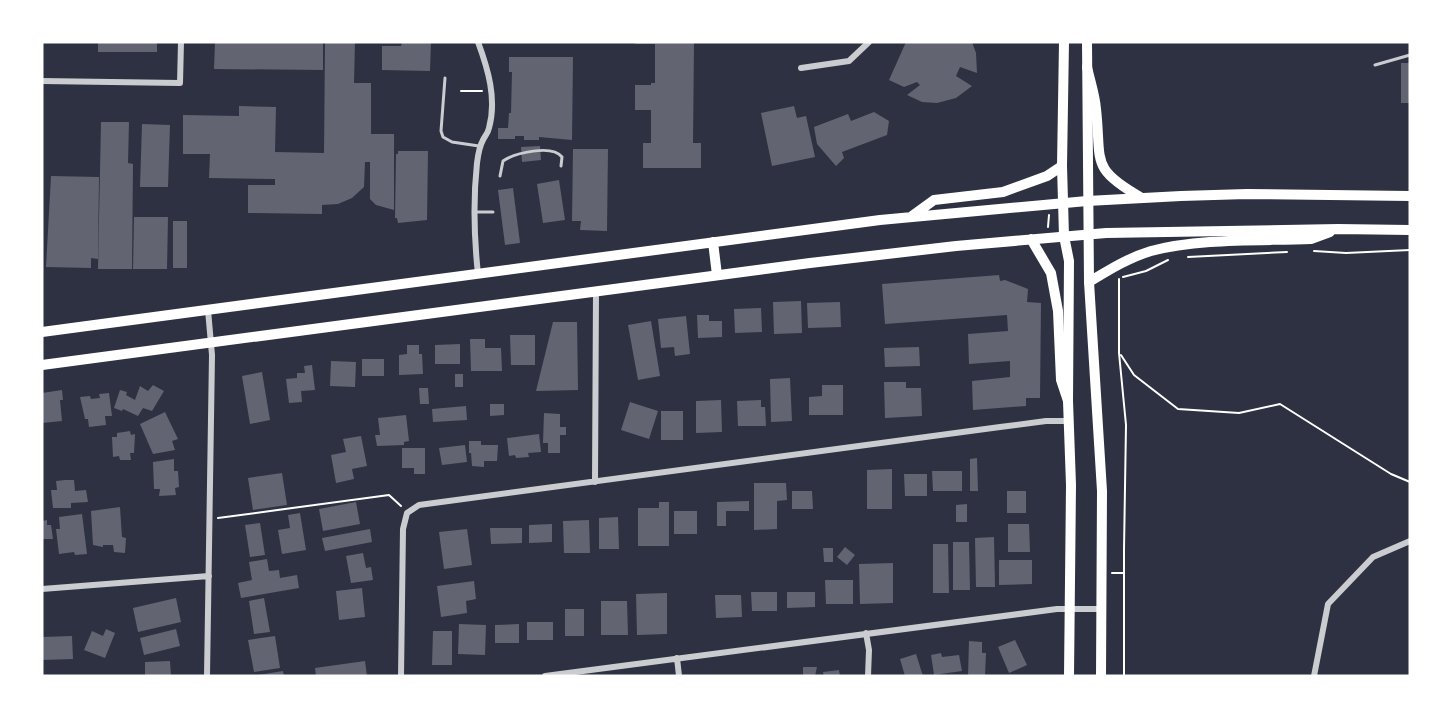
<svg xmlns="http://www.w3.org/2000/svg" width="1452" height="718" viewBox="0 0 1452 718" font-family="'Work Sans',sans-serif">
<style>
.building{fill:#626471}
.lines{fill:none;stroke-linecap:round;stroke-linejoin:round}
.path{stroke:#fff;stroke-width:2}
.service{stroke:#caccd0;stroke-width:3}
.minor{stroke:#caccd0;stroke-width:6}
.primary{stroke:#fff;stroke-width:10}
.trunk{stroke:#fff;stroke-width:10}
</style>
<rect width="100%" height="100%" fill="#2d3142"/>
<path class="building" d="M98,42H157V52H98Z
M215,42H323V70L214,69Z
M325,42H355L354,83H371V134H394V210L376,205L370,199V162H365L364,187L352,198L338,204L322,205V214L248,213V185H275V179L209,178L210,154H183V115L239,116V106L276,107L275,152L324,153Z
M402,42H431L430,71L382,70V46H401Z
M635,42H694L693,143H701V168H643V143H651V110H635V85H651V83H655V44H635Z
M906,42H972L976,53L977,73L960,67L956,76L972,86L956,98L937,103L922,102L907,95L920,85L917,82L904,87L889,80Z
M509,57H573L572,140L539,137V140H524V136H515V139H498V128H508L509,113H511L512,72H509Z
M1401,63H1410V103H1401Z
M794,106L797,118L806,116L815,157L772,166L761,113Z
M874,112L889,121L887,135L842,152L844,158L836,166L817,144L814,127L848,114L851,121Z
M101,122H129L128,163L133,164L132,269H98Z
M142,124L170,125L168,187H140Z
M540,146L541,160L522,162L521,147Z
M573,149H608L607,231L580,230L581,221H572Z
M398,151H428L427,220L398,223L397,218H395L396,154H398Z
M51,176L99,177L98,259L91,258V268L46,267Z
M559,180L565,220L543,223L537,184Z
M513,188L520,243L505,245L498,190Z
M134,217H168L167,269H133Z
M173,221H187V268H173Z
M999,275L1000,281L1005,280L1028,289L1027,302L1041,303L1040,398H1026V406L973,410L972,381L1010,377V361L969,364L968,334L1008,331L1007,315L885,324L882,284Z
M801,301L802,333L774,334L773,302Z
M840,302L841,327L808,328L807,303Z
M761,308L762,332L735,333L734,309Z
M697,315H709V321H722V337L698,338Z
M686,316L690,354L675,356L674,347L661,348L658,319Z
M651,321L660,376L638,380L628,325Z
M553,322H577L578,390L536,391Z
M510,335H535V365H511Z
M470,339H485V348H501L502,371H471Z
M460,344V364H435V345Z
M407,345H419V354H422L423,374L399,375V355L407,354Z
M919,347L920,366L885,367L884,348Z
M362,359H384V376H362Z
M331,361L356,362L355,387L330,386Z
M312,365L315,390L301,391L302,402L289,403L286,379L297,378V373H305L304,366Z
M262,372L270,420L250,424L242,376Z
M455,374H463V387H455Z
M790,378L792,421L771,422L770,379Z
M884,382H906V388H921L922,416L885,418Z
M153,385L164,391L152,411L143,408L138,416L123,409L122,411L114,408L120,390L127,392L126,395L135,400L140,386L148,391Z
M822,385H843V415H809V397L822,396Z
M419,388H428L429,404H420Z
M62,390L63,400H60L62,421L42,423V393Z
M109,393L112,416H105L106,425L89,427L88,419H85L80,397L90,396L91,399L100,398L99,394Z
M721,400L722,432L696,433V401Z
M761,400V407H765L766,426H738L737,401Z
M630,402L658,411L649,439L621,430Z
M490,404H504V415L490,416Z
M466,406L467,420L433,422L432,409Z
M661,411H683V440H661Z
M165,412L178,439L172,441L175,450L153,454L140,424Z
M544,413L560,414V427H566V435H560V453H548V443H543Z
M406,415L409,441L404,442V445L377,446L375,435H380L378,418Z
M130,431L131,435L135,434L134,453H130L131,460H120L119,456L113,457L112,437H117V433Z
M539,434L541,452L528,453L529,457L516,458L515,455L509,456L507,438Z
M361,436L367,466L352,469L354,479L336,483L331,455L346,452L343,439Z
M469,441H481V445H498L497,461H484V467L472,466L471,453H469Z
M465,445L467,462L442,465L439,448Z
M402,448H425V474H414V468H402Z
M977,458L978,491H970V459Z
M174,459V471H178L179,487L175,488L176,495L159,496L160,489H154L153,462Z
M892,469V509H867V470Z
M932,471H962V491H933Z
M282,473L287,505L253,510L248,478Z
M904,474H927V496H905Z
M65,480H74L75,491L86,490L88,502L71,503V508H53L51,490H57L56,481Z
M754,483H786L787,500L777,501V529L754,530Z
M792,491H812L813,509H792Z
M1007,491H1026V513H1007Z
M749,501V511H726V526H717V502Z
M356,502L360,524L323,531L319,509Z
M659,502H669V546H638V508H659Z
M967,504V522H956V505Z
M120,507L122,537L126,538L125,553L114,552L113,545H103V547L93,545L91,511Z
M674,511H697V534H674Z
M300,513L306,550L282,554L278,530L290,528L288,515Z
M82,514L87,554L75,555L74,552L59,554L56,529H60L59,517Z
M618,517L619,549H599V518Z
M47,520V525H51L53,539H42V521Z
M589,520L590,553H564L563,521Z
M260,523L265,555L250,557L245,525Z
M552,524V542L529,543V525Z
M1008,524H1029L1030,552H1008Z
M490,528H522V543L491,544Z
M370,529L372,542L325,551L322,538Z
M467,529L472,565L444,569L439,532Z
M994,537L995,587H976L975,538Z
M953,542H969L970,590H953Z
M933,544H948L949,593H933Z
M845,547L855,555L847,565L837,557Z
M823,548H833V562H824Z
M363,553L366,568L371,567L373,580L351,583L346,556Z
M267,559L269,571L279,570L280,578L297,575L299,588L241,598L238,583L252,580L249,562Z
M999,560H1032V584L999,585Z
M893,563V603L860,604L859,564Z
M825,580H853V604H826Z
M474,581L476,599L466,601L467,613L441,617L437,586Z
M362,588L365,617L339,620L336,591Z
M751,592H777V611H752Z
M787,592H815V607L787,608Z
M667,593V634L637,635L636,594Z
M715,595H741L742,617L716,618Z
M176,598L181,622L138,632L133,608Z
M264,598L270,632L254,634L249,601Z
M601,601H627L628,635H601Z
M565,609H584V636H565Z
M527,622H553V640H527Z
M459,624L486,625L485,655L458,654Z
M519,624V643H495V625Z
M106,629L115,633L105,658L84,650L92,631L103,636Z
M176,629L180,646L144,655L140,638Z
M433,631H452V665H432Z
M72,636L73,659L42,660V637Z
M275,636L280,668L254,672L248,640Z
M1015,640L1027,665L1009,673L998,647Z
M969,641L982,642V653H986L985,676H968Z
M941,653L942,657L959,655L962,671L934,675L931,655Z
M916,654L923,676H905L900,659Z
M170,661L171,676H145V662Z
M365,661L367,676H316L315,668Z
M803,667H817L815,676H803Z
M839,670L840,676H824L823,672Z
M283,671L284,676H258V675Z"/>
<g class="lines">
<path class="path" d="M461,91H482
M1048,227L1049,215
M1314,251L1346,253L1410,250
M1188,257L1287,252
M1123,277L1146,271L1168,260
M1119,279V353L1126,425L1124,550V676
M1121,355L1134,375L1178,409L1239,413L1280,404L1391,474L1410,482
M218,518L389,495L401,506
M1112,573H1124"/>
<path class="service" d="M1375,65L1410,55
M445,78L441,131L443,137L452,142L479,146
M500,176L503,161C515,153 552,144 562,157L561,166
M474,212H493"/>
<path class="minor" d="M801,68L849,61L869,42
M42,81L180,83L181,42
M478,274C474,237 473,200 477,163C478,155 479,147 483,140C485,136 488,133 489,128C497,99 488,69 478,42
M595,482L596,291
M42,589L209,576
M866,633L869,650L868,676
M677,658L679,676
M207,676L212,355L208,310
M401,676L403,529L407,513L419,505L1000,427L1046,421H1069
M545,676L1057,609H1101
M1314,676L1328,604L1373,557L1410,541"/>
<path class="primary" d="M1064,42L1062,166L1064,236L1069,261L1068,401L1071,485L1069,676
M1087,42L1089,282L1102,491L1101,676"/>
<path class="trunk" d="M1087,67C1090,81 1095,95 1096,109C1102,162 1089,168 1142,198
M912,216L934,200L1003,192L1047,176L1062,166
M1031,239L1051,273L1058,311L1061,380L1068,401
M713,242L717,275
M1089,282C1109,270 1128,258 1151,251C1199,238 1260,241 1311,239L1330,232
M42,332L880,220L1087,201L1181,196L1247,194L1410,196
M42,365L810,263L956,246L1106,233L1338,229L1410,230"/>
</g>
<rect width="1452" height="718" fill="none" stroke="#ffffff" stroke-width="87"/>
</svg>
